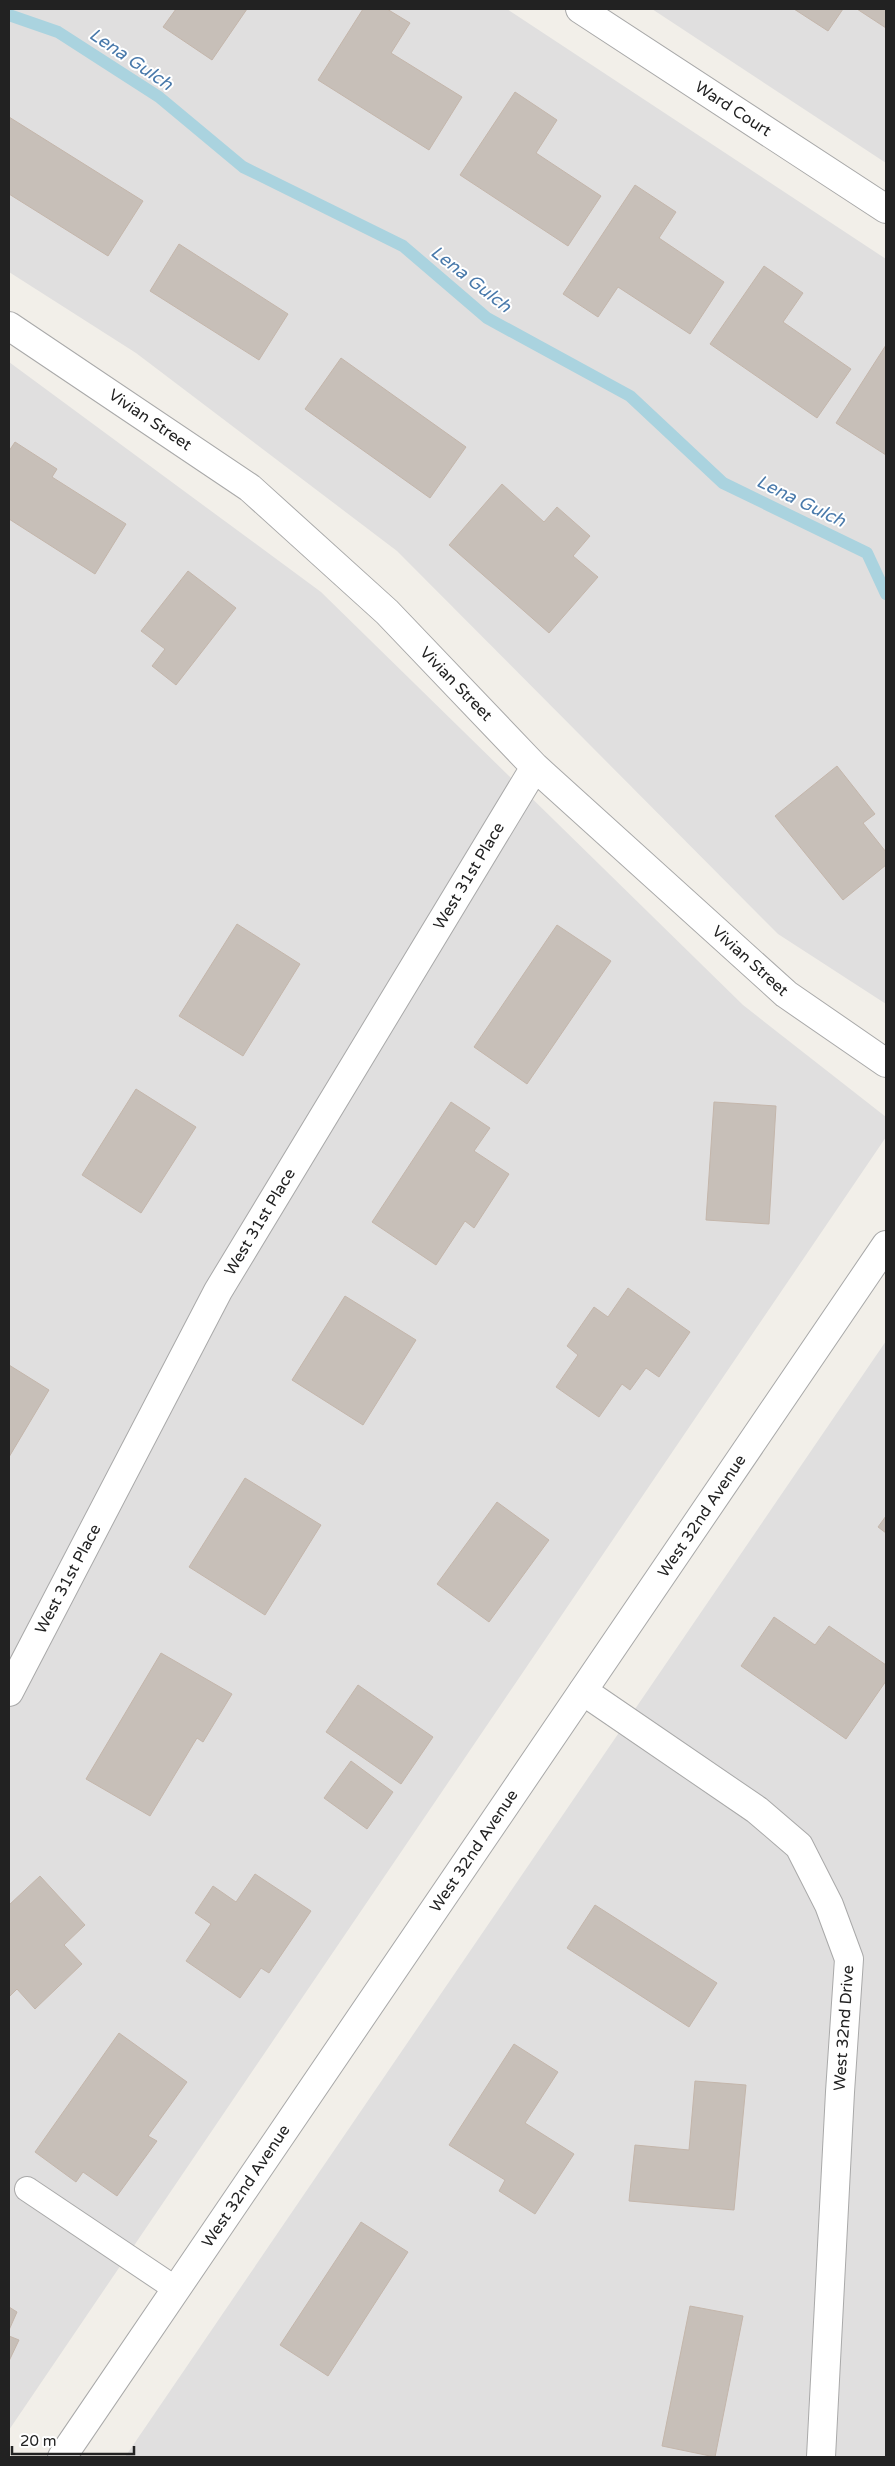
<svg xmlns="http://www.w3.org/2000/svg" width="895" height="2466" viewBox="0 0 895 2466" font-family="'Varela Round',sans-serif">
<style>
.residential{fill:#e0dfdf}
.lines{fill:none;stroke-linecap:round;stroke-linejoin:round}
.stream{stroke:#aad3df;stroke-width:12}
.building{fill:#c7bfb8;stroke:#c4b6ab}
.service-casing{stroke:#a9a9a9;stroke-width:26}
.minor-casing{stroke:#a9a9a9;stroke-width:30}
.tertiary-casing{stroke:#a9a9a9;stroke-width:30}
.service{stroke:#fff;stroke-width:24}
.minor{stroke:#fff;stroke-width:28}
.tertiary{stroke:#fff;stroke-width:28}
.labels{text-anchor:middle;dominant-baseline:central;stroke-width:4;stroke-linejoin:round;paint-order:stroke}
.street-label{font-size:16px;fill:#222;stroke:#fff}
.water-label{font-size:18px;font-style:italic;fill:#4a7aab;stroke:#fff}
</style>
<rect width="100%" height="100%" fill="#f2efe9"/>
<path class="residential" d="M9,9H507L886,259V1004L778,934L397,551L136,353L9,272Z
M652,9H886V163Z
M9,362L321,592L743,1005L886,1117V1137L9,2430Z
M886,1341V2457H125Z"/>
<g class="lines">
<path class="stream" d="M9,15L58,32L159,97L243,167L403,246L487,318L630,396L723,483L867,553L886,594"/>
</g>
<path class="building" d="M176,9H247L212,60L163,27Z
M363,9H387L410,23L391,53L462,97L429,150L318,80Z
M794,9H843L828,31Z
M857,9H886V28Z
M515,92L557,120L536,153L601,196L568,246L460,175Z
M9,117L143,201L108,256L9,194Z
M635,185L676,212L659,238L724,282L690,334L618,287L598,317L563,294Z
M179,244L288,314L259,360L150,291Z
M764,266L803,293L783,322L851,369L817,418L710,344Z
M886,345V455L836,423Z
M341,358L466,447L430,498L305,409Z
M15,442L57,469L52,477L126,524L95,574L9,519V451Z
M502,484L544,522L557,507L590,536L573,556L598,577L549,633L449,545Z
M188,571L236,608L176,685L152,666L165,649L141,631Z
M837,766L875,814L863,823L886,852V865L843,900L775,816Z
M237,924L300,964L243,1056L179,1016Z
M557,925L611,961L527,1084L474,1047Z
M136,1089L196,1127L141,1213L82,1175Z
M451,1102L490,1128L474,1151L509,1174L474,1228L465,1221L436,1265L372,1222Z
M714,1102L776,1106L769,1224L706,1220Z
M628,1288L690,1332L659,1377L646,1368L630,1390L622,1384L599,1417L556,1387L578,1355L567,1346L594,1307L608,1317Z
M345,1296L416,1340L363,1425L292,1380Z
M9,1365L49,1390L9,1457Z
M245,1478L321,1525L265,1615L189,1567Z
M497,1502L549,1540L489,1622L437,1584Z
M886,1516V1533L878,1527Z
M774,1617L815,1645L829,1626L886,1665V1681L846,1739L741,1666Z
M161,1653L232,1694L203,1742L197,1738L150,1816L86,1779Z
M358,1685L433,1737L401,1784L326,1732Z
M351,1761L393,1792L367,1829L324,1798Z
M255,1874L311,1911L269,1973L261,1968L240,1998L186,1961L211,1924L195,1913L213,1886L236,1902Z
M40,1876L85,1925L64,1945L82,1964L35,2009L17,1989L9,1997V1905Z
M595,1905L717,1983L689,2027L567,1948Z
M119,2033L187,2082L148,2136L157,2141L117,2196L83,2172L76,2182L35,2152Z
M514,2044L558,2072L525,2123L574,2154L535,2214L499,2191L505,2180L449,2145Z
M695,2081L746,2085L734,2210L629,2201L635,2145L689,2150Z
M361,2222L408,2252L328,2376L280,2345Z
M690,2306L743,2316L715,2457L662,2446Z
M9,2307L17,2312L9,2330Z
M9,2336L19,2340L9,2361Z"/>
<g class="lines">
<g class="service-casing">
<path id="service" d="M27,2189L176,2289"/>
</g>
<g class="minor-casing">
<path id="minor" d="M580,9L886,209
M9,326L250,488L387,612L535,767L786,994L886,1063
M583,1691L757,1810L799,1846L829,1905L849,1959L840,2092L821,2457
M9,1692L218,1291L535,767"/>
</g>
<g class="tertiary-casing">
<path id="tertiary" d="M62,2457L886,1245"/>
</g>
<use href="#service" class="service"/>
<use href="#minor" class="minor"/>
<use href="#tertiary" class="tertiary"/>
</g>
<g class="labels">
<g class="street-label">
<text transform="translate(733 109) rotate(33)">Ward Court</text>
<text transform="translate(150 420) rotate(34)">Vivian Street</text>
<text transform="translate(456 684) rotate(46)">Vivian Street</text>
<text transform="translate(469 876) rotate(-59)">West 31st Place</text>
<text transform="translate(750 961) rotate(42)">Vivian Street</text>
<text transform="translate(260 1222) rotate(-59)">West 31st Place</text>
<text transform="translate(702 1516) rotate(-56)">West 32nd Avenue</text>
<text transform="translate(68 1579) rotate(-62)">West 31st Place</text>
<text transform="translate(474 1851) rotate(-56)">West 32nd Avenue</text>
<text transform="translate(844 2028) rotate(-86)">West 32nd Drive</text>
<text transform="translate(246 2186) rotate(-56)">West 32nd Avenue</text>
</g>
<g class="water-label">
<text transform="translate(131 59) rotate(34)">Lena Gulch</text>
<text transform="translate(471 279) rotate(38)">Lena Gulch</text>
<text transform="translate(801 501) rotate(26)">Lena Gulch</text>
</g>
</g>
<rect width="895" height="2466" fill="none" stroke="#222222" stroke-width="20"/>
<path d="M12 2446v8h122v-8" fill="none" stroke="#222222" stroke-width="2.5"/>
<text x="20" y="2446" font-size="15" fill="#222222" stroke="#ffffff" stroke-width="4" paint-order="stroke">20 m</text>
</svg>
